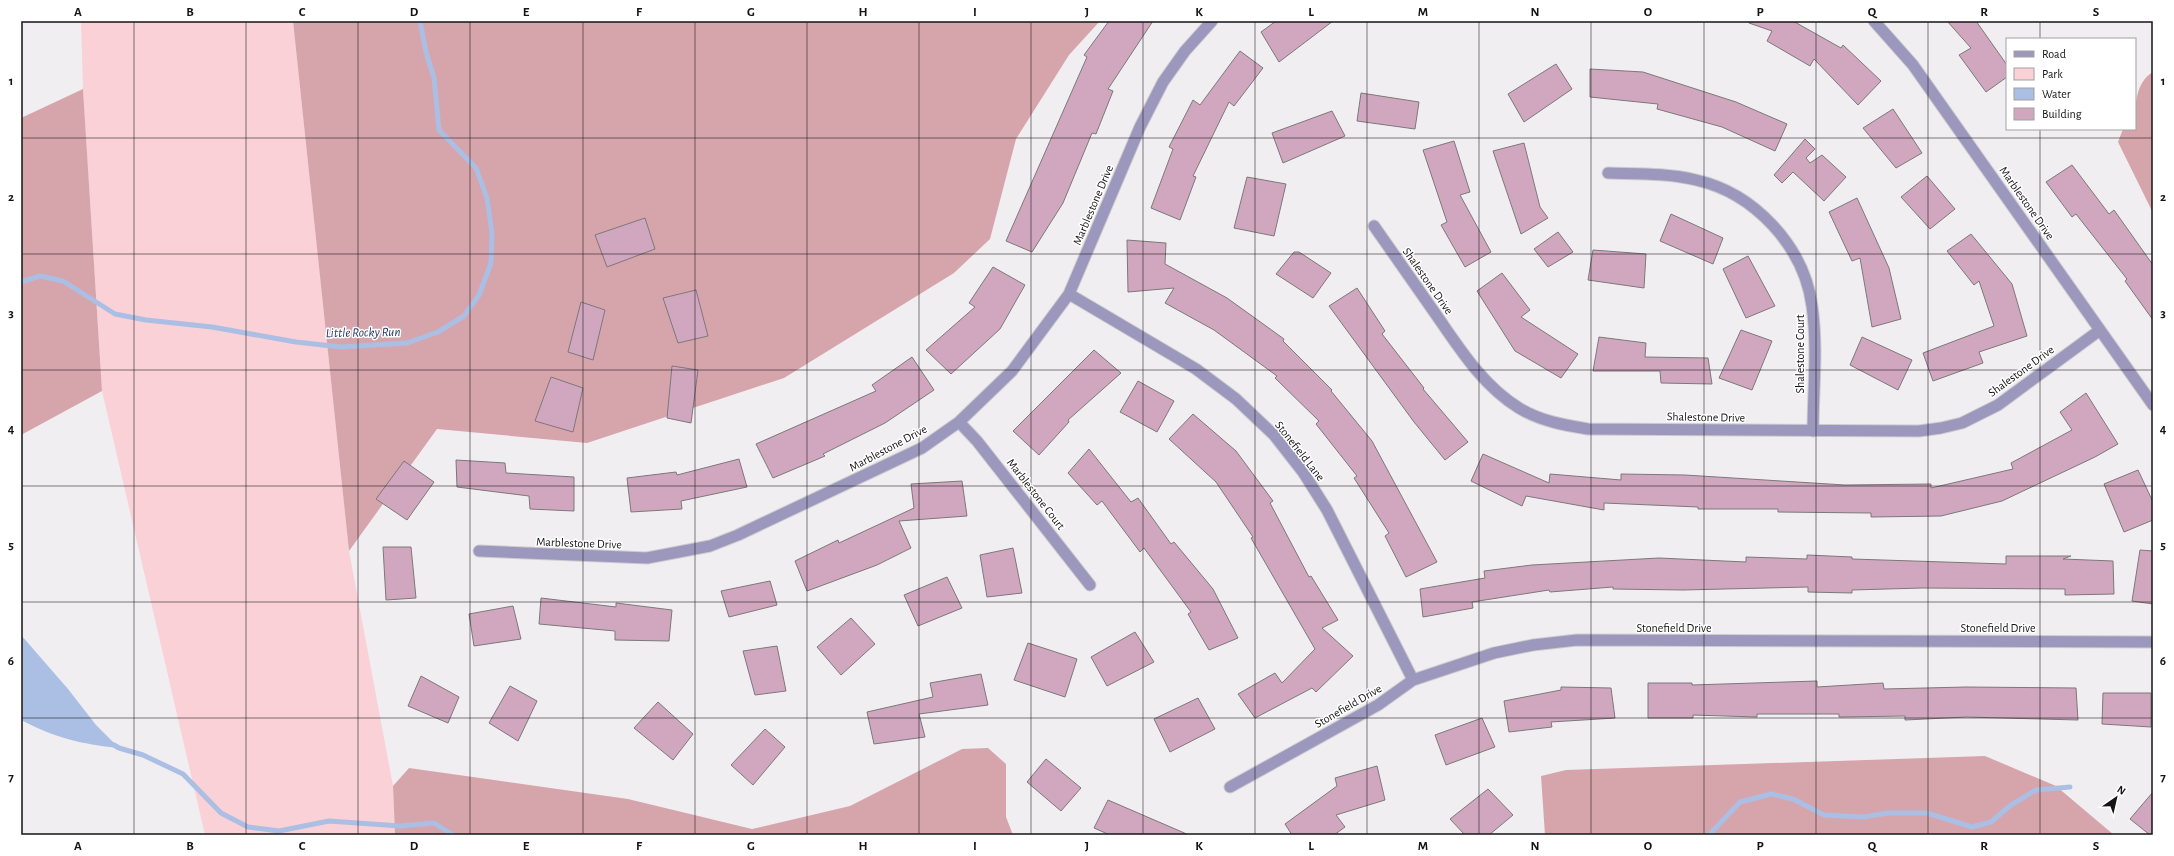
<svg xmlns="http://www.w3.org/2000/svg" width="2174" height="856" viewBox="0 0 2174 856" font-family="'Alegreya Sans',sans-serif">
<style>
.green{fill:#f9d1d6}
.forest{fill:#d6a5ac}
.water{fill:#abbee4}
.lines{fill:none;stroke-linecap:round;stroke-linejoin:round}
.stream{stroke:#abbee4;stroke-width:5}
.building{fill:#d1a7bf;stroke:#7c787a}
.minor-casing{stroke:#cecbcf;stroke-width:13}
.minor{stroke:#9c97bc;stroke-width:11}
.grid{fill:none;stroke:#151415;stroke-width:1;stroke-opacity:0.55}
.labels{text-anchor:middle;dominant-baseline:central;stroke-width:3;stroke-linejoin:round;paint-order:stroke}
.street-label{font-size:12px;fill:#151415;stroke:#fff}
.water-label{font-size:13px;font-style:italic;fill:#1a2d5c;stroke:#fff}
.neatline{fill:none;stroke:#151415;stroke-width:1.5}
.grid-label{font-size:13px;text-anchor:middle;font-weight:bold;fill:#151415}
</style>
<rect width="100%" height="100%" fill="#f1eef2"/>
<path class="green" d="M81,21H293L349,551L393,786L395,835H205L102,391L83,89Z"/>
<path class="forest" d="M293,21H1100L1069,55L1016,139L990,239L954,273L784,378L587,443L437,429L349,551Z
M2153,72V213L2118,142L2123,129H2135C2135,110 2134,83 2153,72Z
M83,89L102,391L21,435V118Z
M988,748L1006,764V817L1013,835H395L393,786L409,768L628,799L752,829L850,806L962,749Z
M1985,756L2056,786L2114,835H1545L1541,776L1566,770Z"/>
<path class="water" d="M21,635L68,689L96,725L119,748C80,744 56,738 21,720Z"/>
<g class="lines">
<path class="stream" d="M21,282L40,276L63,281L115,314L146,320L212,327L296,342L341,347L407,343L438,332L464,316L479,295L491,263L492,233L487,198L476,168L439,130L434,78L426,52L420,21
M114,745L119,748L143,755L183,774L221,813L248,827L279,831L329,821L400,826L434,823L453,835
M1709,835L1740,802L1771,794L1793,799L1824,815L1863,817L1888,813H1927L1972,827L1991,822L2011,805L2036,790L2070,787"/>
</g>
<path class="building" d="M1109,21H1153L1108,89L1113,91L1096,134L1092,133L1063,203L1032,252L1006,241L1087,57L1084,55Z
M1276,21H1333L1279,62L1261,32Z
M1749,21H1793L1841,48L1843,45L1881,81L1858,105L1814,59L1810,66L1767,41L1772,31L1749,23Z
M1947,21H1976L2007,65V77L1986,92L1959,55L1971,48Z
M1240,51L1263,68L1234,106L1229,102L1193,176L1196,177L1180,220L1151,208L1173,149L1169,147L1193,100L1200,105Z
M1556,64L1572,89L1524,122L1508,94Z
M1590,69L1643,72L1736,102L1787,124L1775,151L1722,127L1657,109L1658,104L1590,97Z
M1361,93L1419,102L1415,129L1357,121Z
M1893,109L1922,153L1896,168L1863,128Z
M1332,111L1345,136L1283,163L1272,133Z
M1805,139L1815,149L1806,158L1810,163L1822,155L1846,177L1824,201L1793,172L1782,183L1774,175Z
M1454,141L1470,192L1460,195L1491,252L1465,267L1441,225L1447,222L1423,150Z
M1524,143L1540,207L1548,218L1521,234L1493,151Z
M2072,165L2109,214L2114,210L2153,265V320L2125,281L2127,279L2076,214L2072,217L2046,182Z
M1927,176L1955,209L1930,229L1901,197Z
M1247,177L1286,184L1274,236L1234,228Z
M1857,198L1889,268L1901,319L1872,327L1860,258L1852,261L1829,212Z
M1671,214L1723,238L1713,264L1660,241Z
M645,218L655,249L607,267L595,235Z
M1558,232L1573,252L1548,267L1534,249Z
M1971,234L2012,284L2027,336L1979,352L1983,363L1933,381L1923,353L1994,326L1979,281L1974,285L1947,251Z
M1127,240L1166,243L1165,264L1227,298L1284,339L1283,341L1332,390L1331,391L1372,441L1437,562L1406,577L1385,536L1389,533L1354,478L1357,476L1316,424L1319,421L1275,378L1277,376L1214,330L1165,303L1174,288L1128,292Z
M1593,250L1646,254L1644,288L1588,280Z
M1294,252H1299L1331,273L1313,298L1276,274Z
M1748,256L1775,306L1746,318L1723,269Z
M993,267L1025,285L1000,329L951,374L926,350L975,307L969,303Z
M1502,273L1530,310L1521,317L1578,354L1561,378L1515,351L1477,291Z
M1357,288L1385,331L1382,334L1424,388L1423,389L1468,442L1445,460L1414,422L1329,306Z
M696,290L708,336L678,343L663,298Z
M581,302L605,310L593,360L568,352Z
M1741,330L1772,341L1752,390L1719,378Z
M1599,337L1646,343L1645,357L1708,358L1712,384L1661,383L1660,371H1593Z
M1862,337L1912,360L1898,390L1850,365Z
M1094,350L1121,373L1068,420L1069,422L1039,455L1013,431Z
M912,357L934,390L885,423L823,454L825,456L773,478L756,444L876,391L872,385Z
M672,366L698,370L691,423L667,418Z
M551,377L583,388L573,432L535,421Z
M1138,381L1174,401L1157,432L1120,412Z
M2086,393L2118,444L2095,457L2002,501L1941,516L1871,517V513L1778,512V509H1698V507L1604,503V510L1526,496L1522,506L1471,481L1483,454L1549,483L1550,474L1621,480V474L1685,475L1845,485L1931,484V488L2013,469L2011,463L2072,430L2060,412Z
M1193,414L1236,451L1273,501L1270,503L1309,577L1311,576L1338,620L1322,628L1353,656L1316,692L1312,688L1255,718L1238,694L1275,673L1282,683L1315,649L1251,538L1253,537L1216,482L1169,439Z
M1089,449L1131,502L1138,498L1171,544L1174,542L1213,589L1238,638L1209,650L1188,614L1191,612L1144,548L1140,552L1102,501L1097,505L1068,473Z
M739,459L747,487L681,501L682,509L631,512L627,478L676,472L677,475Z
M456,460L505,463L506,473L574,477V511L530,509L529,496L457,487Z
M404,461L434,482L407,520L376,499Z
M2138,470L2153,502V520L2124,532L2104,484Z
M962,481L967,516L899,521L911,548L877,565L807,591L795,561L838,540L839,543L914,508L911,484Z
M383,547H411L416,598L386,600Z
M1013,548L1022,593L987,597L980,555Z
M2140,550L2153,551V604L2132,601Z
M1807,555L1852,557V559L2006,564V556H2071L2063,559L2113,561L2114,594L2065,595V589L1922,588L1852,590V593L1808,592V587L1683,590L1613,589V587L1550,592L1549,590L1472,602L1473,608L1423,617L1420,589L1485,578L1484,571L1532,565L1659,558L1746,562V557L1807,559Z
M947,577L962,608L918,626L904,595Z
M770,581L777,605L729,617L721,591Z
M541,598L616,607V603L672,610L669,641L615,640V631L539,624Z
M513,606L521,639L474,646L469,614Z
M851,618L875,644L841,675L817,647Z
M1135,632L1154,662L1107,686L1091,657Z
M1028,643L1077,659L1065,697L1014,680Z
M777,646L786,691L755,695L743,651Z
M981,674L988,705L919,714L925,737L874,744L867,712L933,697L930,683Z
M421,676L459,697L448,723L408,706Z
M1817,681V687L1883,683L1884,689L1966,687L2076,688L2078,720L1966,717L1905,720V716L1839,717V714H1757V717L1693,715V718H1648V683H1692V685Z
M510,686L537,701L518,741L489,723Z
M1561,687L1611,688L1615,718L1551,722L1552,727L1509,732L1504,701L1561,690Z
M2103,693H2151V727L2102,724Z
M1198,698L1215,729L1170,752L1154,719Z
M658,702L693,734L673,760L634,728Z
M1482,718L1495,747L1446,765L1435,735Z
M765,729L785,747L753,785L731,765Z
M1046,759L1081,788L1061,811L1027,782Z
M1377,766L1385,800L1336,815L1345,827L1334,835H1292L1285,824L1337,786L1335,778Z
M1488,789L1513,815L1489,835H1465L1450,819Z
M2153,792V835H2150L2130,819Z
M1108,800L1189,835H1110L1094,828Z"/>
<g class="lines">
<g class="minor-casing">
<path id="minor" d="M1874,21L1913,65L2153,405
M1608,173C1637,174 1667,173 1696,180C1754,193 1804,246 1812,306C1818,347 1813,390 1813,431
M1374,226C1395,256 1416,286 1437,316C1460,349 1483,386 1519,408C1540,421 1564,425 1588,429L1919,431L1941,428L1962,423L1998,405L2100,330
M1069,294L1196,369L1236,399L1274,435L1303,472L1327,510L1413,680
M959,422L977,441L1090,585
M479,551L647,558L710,546L738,535L922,448L959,422L1012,371L1069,294L1140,127L1163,82L1185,51L1212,21
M1230,787L1378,705L1413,680L1494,653L1533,645L1577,640L2153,642"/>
</g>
<use href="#minor" class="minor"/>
</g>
<path class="grid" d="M134,21V835M246,21V835M358,21V835M470,21V835M583,21V835M695,21V835M807,21V835M919,21V835M1031,21V835M1143,21V835M1255,21V835M1367,21V835M1479,21V835M1591,21V835M1704,21V835M1816,21V835M1928,21V835M2040,21V39M2040,129V835M21,138H2153M21,254H2153M21,370H2153M21,486H2153M21,602H2153M21,718H2153"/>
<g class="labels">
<g class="street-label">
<text transform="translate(2027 203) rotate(55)">Marblestone Drive</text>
<text transform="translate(1093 205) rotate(-67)">Marblestone Drive</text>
<text transform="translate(1428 281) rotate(55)">Shalestone Drive</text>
<text transform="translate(1800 354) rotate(-90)">Shalestone Court</text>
<text transform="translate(2021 371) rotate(-36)">Shalestone Drive</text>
<text transform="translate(1706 417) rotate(1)">Shalestone Drive</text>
<text transform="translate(888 448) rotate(-28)">Marblestone Drive</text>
<text transform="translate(1300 451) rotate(52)">Stonefield Lane</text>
<text transform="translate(1036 494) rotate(52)">Marblestone Court</text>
<text transform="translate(579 543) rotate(2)">Marblestone Drive</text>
<text x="1674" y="628">Stonefield Drive</text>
<text x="1998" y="628">Stonefield Drive</text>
<text transform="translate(1348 706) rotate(-30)">Stonefield Drive</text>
</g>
<g class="water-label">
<text transform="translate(363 333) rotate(-1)">Little Rocky Run</text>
</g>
</g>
<rect width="2174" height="856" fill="none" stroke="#ffffff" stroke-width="44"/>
<rect x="2006" y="38" width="130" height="92" fill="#ffffff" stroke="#a1a1a1"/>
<rect x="2014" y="51" width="20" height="6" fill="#9c97bc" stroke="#a1a1a1"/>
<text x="2042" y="58" font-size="12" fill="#151415">Road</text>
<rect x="2014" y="68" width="20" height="12" fill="#f9d1d6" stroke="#a1a1a1"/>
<text x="2042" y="78" font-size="12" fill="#151415">Park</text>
<rect x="2014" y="88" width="20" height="12" fill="#abbee4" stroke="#a1a1a1"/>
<text x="2042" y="98" font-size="12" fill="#151415">Water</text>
<rect x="2014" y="108" width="20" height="12" fill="#d1a7bf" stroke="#a1a1a1"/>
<text x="2042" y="118" font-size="12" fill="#151415">Building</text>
<g transform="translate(2116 798) rotate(34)" stroke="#ffffff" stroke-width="3" paint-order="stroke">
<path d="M0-3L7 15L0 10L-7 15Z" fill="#151415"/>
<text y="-6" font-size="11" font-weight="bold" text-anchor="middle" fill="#151415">N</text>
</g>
<rect x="22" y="22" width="2130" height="812" class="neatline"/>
<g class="grid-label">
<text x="78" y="16">A</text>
<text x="190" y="16">B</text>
<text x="302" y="16">C</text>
<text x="414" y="16">D</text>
<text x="526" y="16">E</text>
<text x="639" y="16">F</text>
<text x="751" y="16">G</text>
<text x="863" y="16">H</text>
<text x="975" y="16">I</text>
<text x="1087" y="16">J</text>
<text x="1199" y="16">K</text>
<text x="1311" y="16">L</text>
<text x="1423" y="16">M</text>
<text x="1535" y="16">N</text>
<text x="1648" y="16">O</text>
<text x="1760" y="16">P</text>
<text x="1872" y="16">Q</text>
<text x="1984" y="16">R</text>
<text x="2096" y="16">S</text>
<text x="11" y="85">1</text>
<text x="2163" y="85">1</text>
<text x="11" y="201">2</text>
<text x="2163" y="201">2</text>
<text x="11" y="317">3</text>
<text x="2163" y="317">3</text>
<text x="11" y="433">4</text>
<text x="2163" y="433">4</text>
<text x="11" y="549">5</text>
<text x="2163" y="549">5</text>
<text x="11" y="665">6</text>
<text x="2163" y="665">6</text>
<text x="11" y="781">7</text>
<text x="2163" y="781">7</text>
<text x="78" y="850">A</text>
<text x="190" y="850">B</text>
<text x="302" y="850">C</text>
<text x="414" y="850">D</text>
<text x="526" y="850">E</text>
<text x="639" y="850">F</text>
<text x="751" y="850">G</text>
<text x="863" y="850">H</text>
<text x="975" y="850">I</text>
<text x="1087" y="850">J</text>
<text x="1199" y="850">K</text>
<text x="1311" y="850">L</text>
<text x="1423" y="850">M</text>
<text x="1535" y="850">N</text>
<text x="1648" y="850">O</text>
<text x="1760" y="850">P</text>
<text x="1872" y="850">Q</text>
<text x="1984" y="850">R</text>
<text x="2096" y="850">S</text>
</g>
</svg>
